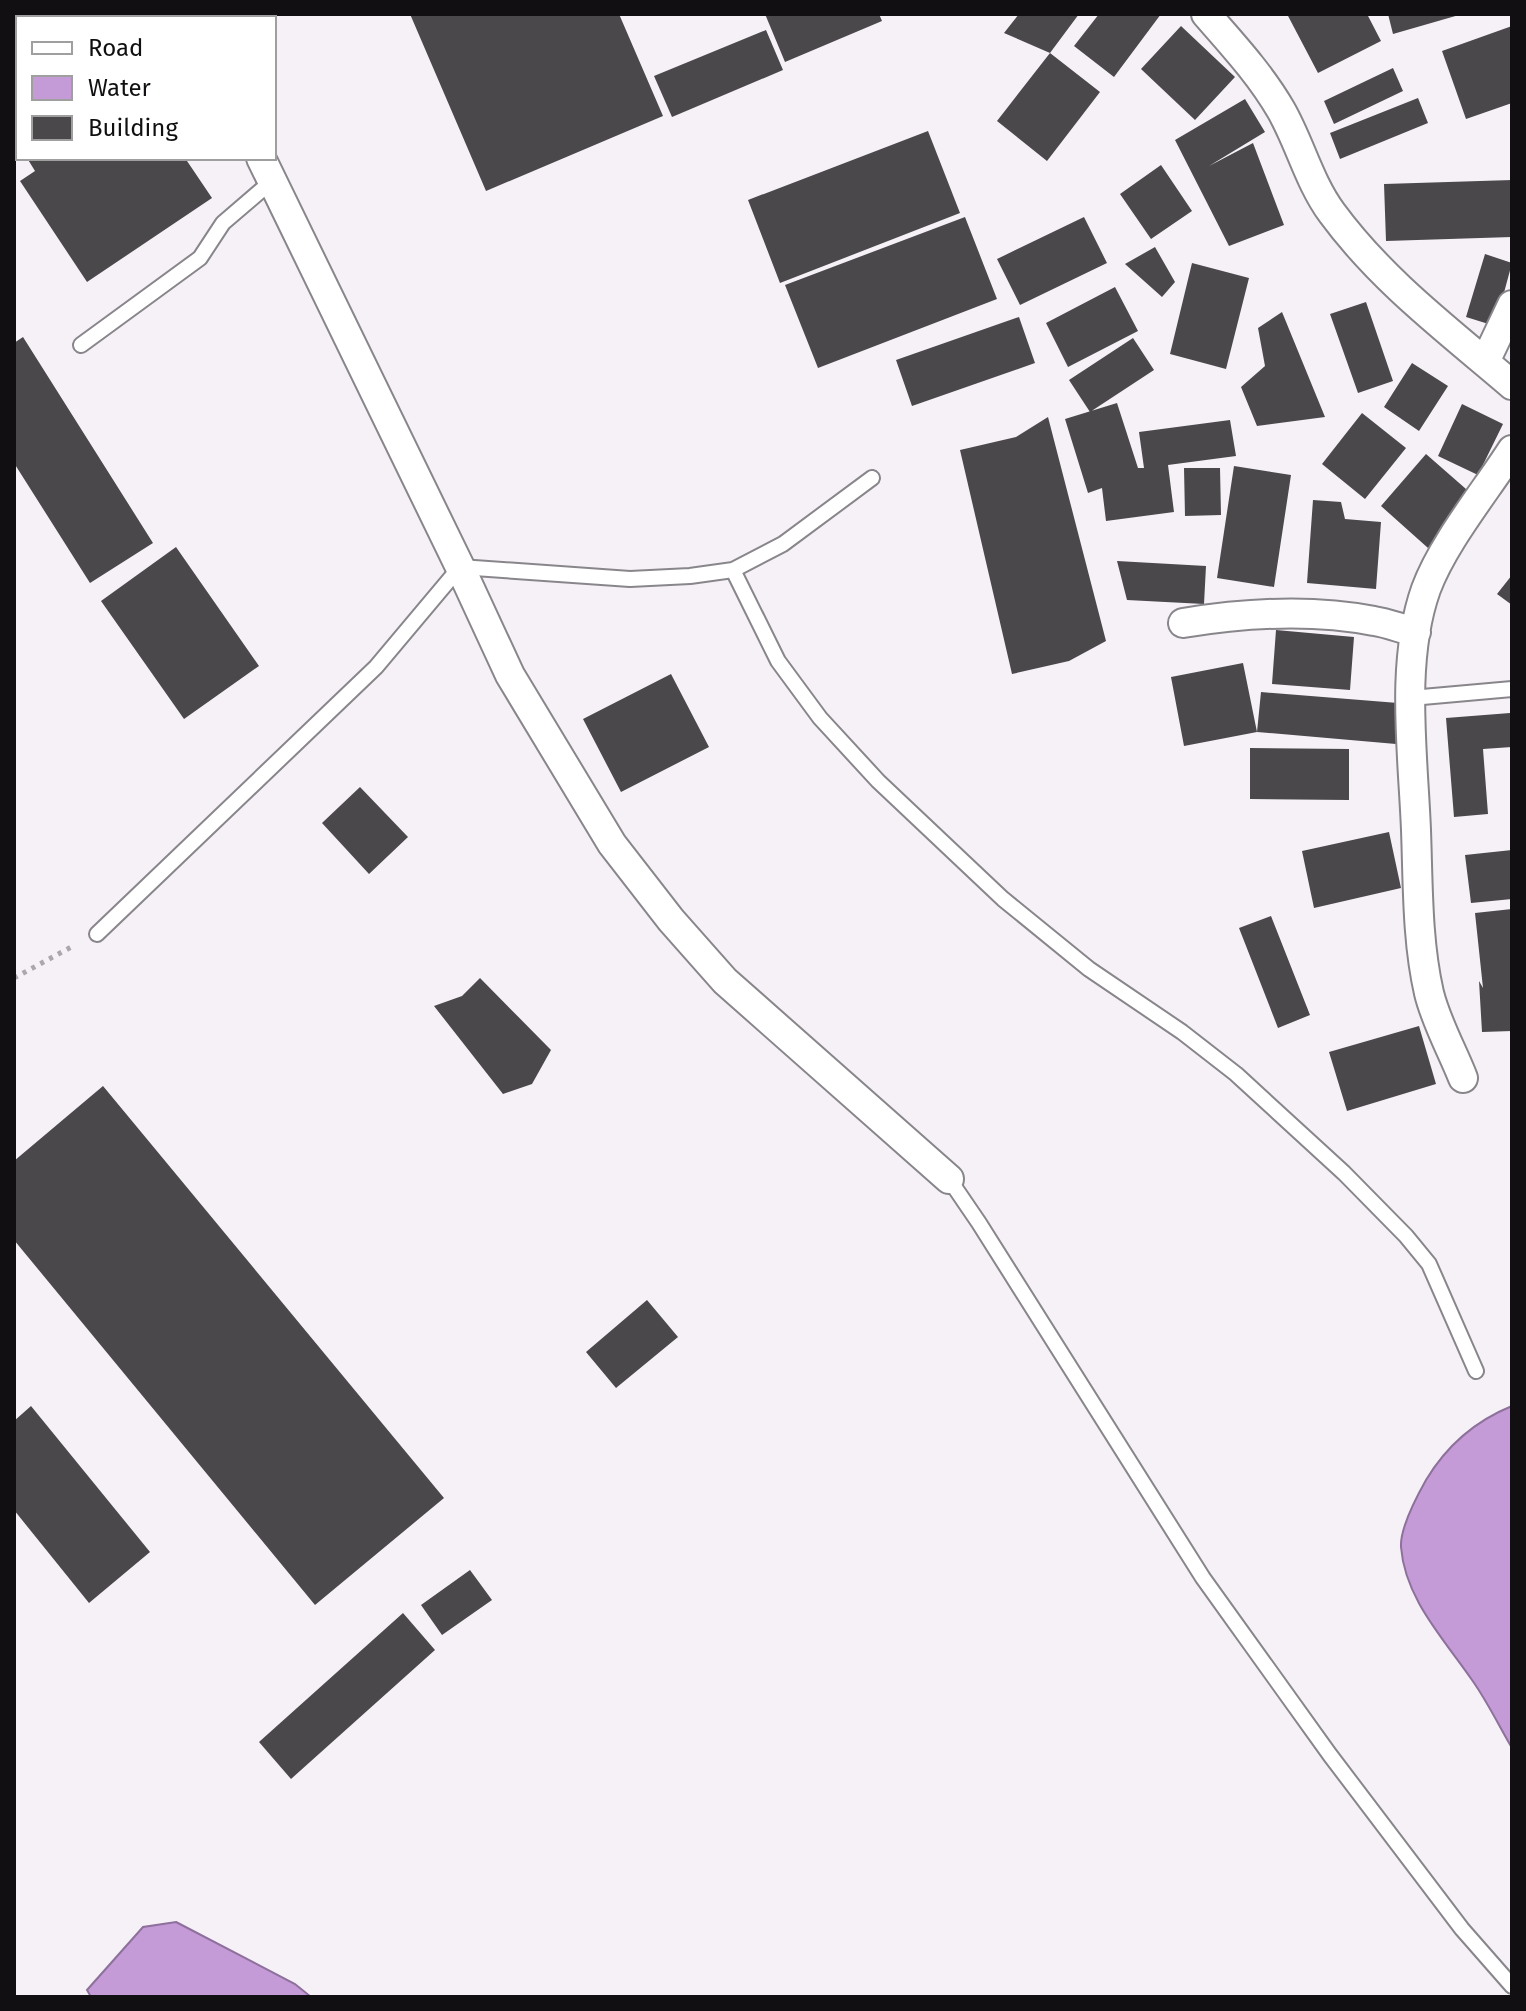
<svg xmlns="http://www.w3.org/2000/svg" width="1526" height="2011" viewBox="0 0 1526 2011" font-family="'Fira Sans',sans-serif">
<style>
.water{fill:#c49ad7;stroke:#8e709c;stroke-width:2}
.building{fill:#4b484c}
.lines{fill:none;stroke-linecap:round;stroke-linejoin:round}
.service-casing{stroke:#89868b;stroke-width:18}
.minor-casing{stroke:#89868b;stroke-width:32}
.path{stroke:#aba7ac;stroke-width:5;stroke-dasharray:4 6;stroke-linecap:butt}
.service{stroke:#fff;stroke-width:14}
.minor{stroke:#fff;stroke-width:28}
</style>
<rect width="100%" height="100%" fill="#f5f1f7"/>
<path class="water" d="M1512,1406V1748C1499,1726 1487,1701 1472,1680C1444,1639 1405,1599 1401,1547C1400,1529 1417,1496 1426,1480C1447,1445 1475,1421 1512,1406Z
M176,1922L295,1984L311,1997H91L87,1990L143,1927Z"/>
<path class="building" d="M14,14H25L28,18H18V53L14,56Z
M410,14H619L663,116L486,191Z
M765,14H879L882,21L785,62Z
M1019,14H1079L1050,53L1004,33Z
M1099,14H1161L1114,77L1074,46Z
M1287,14H1367L1381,41L1318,73Z
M1388,14H1459V15L1393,34Z
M1181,26L1235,77L1195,120L1141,69Z
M1512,26V103L1466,119L1442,51Z
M766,30L783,70L672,117L654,76Z
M1050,53L1100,92L1047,161L997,121Z
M1393,68L1403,91L1334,124L1324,101Z
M1418,98L1428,123L1340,159L1330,133Z
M18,99V145L14,139V102Z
M1245,99L1265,132L1209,166L1253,143L1284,225L1229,246L1175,140Z
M928,131L960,213L780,283L748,200Z
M27,158H185L212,198L87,282L20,181L35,171Z
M1161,165L1192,211L1151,239L1120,194Z
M1512,180V237L1386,241L1384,184Z
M965,217L997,299L818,368L785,285Z
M1084,217L1107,263L1020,305L997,259Z
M1155,247L1175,282L1162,297L1125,264Z
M1485,254L1512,263L1495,326L1466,317Z
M1192,263L1249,278L1226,369L1170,354Z
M1115,287L1138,331L1068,367L1046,323Z
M1366,302L1393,381L1358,393L1330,314Z
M1282,312L1325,417L1257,426L1241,387L1265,366L1258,328Z
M1019,317L1035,363L912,406L896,360Z
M23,337L153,543L90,583L14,463V343Z
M1133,338L1154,370L1090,412L1069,380Z
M1412,363L1448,386L1419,431L1384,407Z
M1117,403L1138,468H1144L1139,432L1230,420L1236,456L1168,465L1174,512L1106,521L1102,488L1088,493L1065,419Z
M1462,404L1503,424L1478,475L1438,456Z
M1362,413L1406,448L1365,499L1322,464Z
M1048,417L1106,641L1069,661L1012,674L960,450L1016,437Z
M1426,454L1474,496L1428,548L1381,506Z
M1234,466L1291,475L1274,587L1217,578Z
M1184,468H1220L1221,515L1185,516Z
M1313,500L1341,502L1345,519L1381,522L1376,589L1307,583Z
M176,547L259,666L184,719L101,601Z
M1117,561L1206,566L1204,604L1127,600Z
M1512,575V605L1497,594Z
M1276,630L1354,637L1350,690L1272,684Z
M1243,663L1257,732L1184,746L1171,677Z
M671,674L709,747L621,792L583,719Z
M1261,692L1398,703L1396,744L1257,732Z
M1510,713L1512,747L1483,749L1488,814L1454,817L1446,718Z
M1250,748L1349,749V800L1250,799Z
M360,787L408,837L369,874L322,823Z
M1389,832L1401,888L1314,908L1302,851Z
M1512,850V899L1471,903L1465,855Z
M1512,909V1031L1482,1032L1479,981L1483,988L1475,913Z
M1271,916L1310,1015L1278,1028L1239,928Z
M480,978L551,1050L532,1084L503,1094L434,1006L462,996Z
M1419,1026L1436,1084L1347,1111L1329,1052Z
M103,1086L444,1498L315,1605L14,1240V1161Z
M647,1300L678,1337L616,1388L586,1352Z
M31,1406L150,1552L89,1603L14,1510V1421Z
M470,1570L492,1600L442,1635L421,1605Z
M403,1613L435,1650L291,1779L259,1742Z"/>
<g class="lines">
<g class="service-casing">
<path id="service" d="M81,345L200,258L223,223L272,181
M733,570L778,661L820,718L878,781L1003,899L1089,969L1182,1032L1236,1074L1344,1173L1406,1236L1429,1264L1476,1371
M1411,698L1512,689
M97,934L376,667L460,567L630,579L690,576L733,570L783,544L872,478
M949,1179L979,1223L1203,1578L1330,1755L1462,1929L1512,1986"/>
</g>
<g class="minor-casing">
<path id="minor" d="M191,14L193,18
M1206,14C1233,45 1260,74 1281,110C1300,143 1309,182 1332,213C1382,281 1449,331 1512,385
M261,158L460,567L510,675L612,844L671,920L725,981L949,1179
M1485,362L1512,305
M1183,623C1244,613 1313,609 1374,621C1388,623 1402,629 1416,632
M1463,1078C1452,1050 1436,1022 1429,993C1417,941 1418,884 1416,830C1413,754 1400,662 1426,589C1443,543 1485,492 1512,450"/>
</g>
<path class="path" d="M14,978L75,945"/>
<use href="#service" class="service"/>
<use href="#minor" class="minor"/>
</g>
<rect width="1526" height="2011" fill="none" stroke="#110f11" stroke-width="32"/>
<rect x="16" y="16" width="260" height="144" fill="#ffffff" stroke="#a09fa0" stroke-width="2"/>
<rect x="32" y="42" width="40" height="12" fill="#ffffff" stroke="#a09fa0" stroke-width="2"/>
<text x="88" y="56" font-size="24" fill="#110f11">Road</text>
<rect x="32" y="76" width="40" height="24" fill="#c49ad7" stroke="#a09fa0" stroke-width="2"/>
<text x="88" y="96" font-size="24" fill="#110f11">Water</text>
<rect x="32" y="116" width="40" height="24" fill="#4b484c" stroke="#a09fa0" stroke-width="2"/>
<text x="88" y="136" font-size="24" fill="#110f11">Building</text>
</svg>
